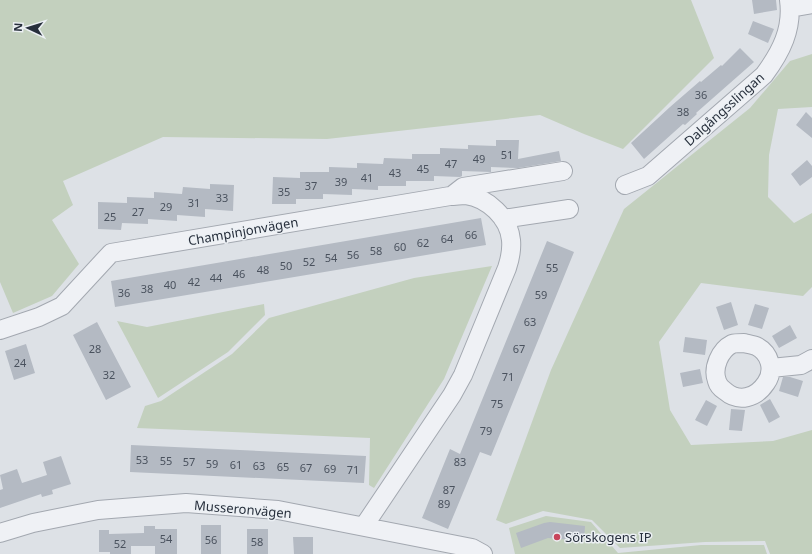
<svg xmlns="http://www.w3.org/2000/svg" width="812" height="554" viewBox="0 0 812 554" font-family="'Noto Sans',sans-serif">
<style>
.green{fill:#c3d0be}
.building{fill:#b4bac3}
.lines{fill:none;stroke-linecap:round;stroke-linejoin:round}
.minor-casing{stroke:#a3a8b0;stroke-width:20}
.minor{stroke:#eff1f5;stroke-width:18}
.poi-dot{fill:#c8455c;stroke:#ecf0f4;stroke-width:1.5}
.labels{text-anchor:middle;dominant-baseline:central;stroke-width:3;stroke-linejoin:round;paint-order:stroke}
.number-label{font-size:11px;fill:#4a525e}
.street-label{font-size:13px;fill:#272f3c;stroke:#ecf0f4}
.poi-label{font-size:13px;fill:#272f3c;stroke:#ecf0f4;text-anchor:start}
</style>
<rect width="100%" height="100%" fill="#dde1e6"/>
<path class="green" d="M0,0H691L714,58L623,149L584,134L540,115L327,139L163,137L63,181L73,205L52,220L79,264L52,296L13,313L0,282Z
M812,54V107L778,109L769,155L768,197L794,223L812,213V287L803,296L701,283L659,342L670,410L691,445L773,441L812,430V554H770L765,541L705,542L620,548L592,520L543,511L506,524L496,520L551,370L624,209L750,108L790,61Z
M492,266L444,379L374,488L369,485L370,438L137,428L145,406L161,401L232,354L269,318L414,278Z
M264,304L265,315L228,352L158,398L117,321L147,327Z
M546,516L591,522L618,553L701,545H764L767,554H515L509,528Z"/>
<path class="building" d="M752,0H776L777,10L754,14Z
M753,21L774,29L768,43L748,34Z
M740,48L754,62L696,113L697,114L685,125L683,124L644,159L631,143L670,107L700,81L701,82L721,65L722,66Z
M806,112L812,118V138L796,125Z
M496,140H519L518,159L559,151L561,161L518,168L491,167V172L462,171V176L460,177L434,176V181H406V186H378V190L352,189V195L323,194V199H296V204H272L273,177L300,178V172H329V167L357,168V163L383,164L384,158L412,159V154H440V148L468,149V145L496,146Z
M807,160L812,166V177L800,186L791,174Z
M210,184L234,185L233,211L205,209V217L177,215V221L148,219V224L122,223L121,230L98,229V202L127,203V197L154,198V192L182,194L183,187L210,189Z
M481,218L486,245L115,307L111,281Z
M547,241L574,252L491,456L480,452L448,529L422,518L450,449L460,454Z
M731,302L738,325L724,330L716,307Z
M755,304L769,308L762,329L748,325Z
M97,322L131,387L106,400L73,335Z
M790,325L797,338L779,348L772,336Z
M685,337L707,340L705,355L683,352Z
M26,344L35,373L14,380L5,351Z
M700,369L703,383L683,387L680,373Z
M783,377H790L803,381L798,397L779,391Z
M770,399L780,417L769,423L760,405Z
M706,400L717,406L707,426L695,420Z
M731,409L745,410L742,431L729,430Z
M131,445L366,456L364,483L130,472Z
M61,456L71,484L52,490L53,494L42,497L41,494L0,508V490L3,489L0,475L17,469L22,483L47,475L43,462Z
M550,522L585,526L584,541L548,538L521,548L516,533L544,523Z
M201,525H221V554H201Z
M144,526H155V529H177V554H155V546H131V554H110V552H99V530H109V534L144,533Z
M247,529H268V554H247Z
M293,537H313V554H294Z"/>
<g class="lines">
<g class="minor-casing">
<path id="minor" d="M790,8L812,4
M625,185L648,176L764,75C781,52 793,29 789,0
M454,194L463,187L563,171
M503,219L569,209
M0,330L39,317L62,306L111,253L450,196C455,196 461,195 466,195C488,198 509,218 511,240C512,250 510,259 507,268L463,375L452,395L364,526
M744,343C748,344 753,345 756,346C770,353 775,370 766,383C756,398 739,403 725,391C722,389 718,385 717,381C712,368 720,350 732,344C735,343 741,343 744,343Z
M771,368L801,365L812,359
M0,533L33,523L98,510L186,503L278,510L472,548L483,554"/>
</g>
<use href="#minor" class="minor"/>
</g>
<circle class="poi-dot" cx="557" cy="537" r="4"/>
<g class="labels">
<g class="number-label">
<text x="701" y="94">36</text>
<text x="683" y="111">38</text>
<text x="507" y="154">51</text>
<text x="479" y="158">49</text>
<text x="451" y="163">47</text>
<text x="423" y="168">45</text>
<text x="395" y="172">43</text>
<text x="367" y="177">41</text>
<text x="341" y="181">39</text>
<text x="311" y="185">37</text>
<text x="284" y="191">35</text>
<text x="222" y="197">33</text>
<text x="194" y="202">31</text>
<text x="166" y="206">29</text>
<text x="138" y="211">27</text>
<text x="110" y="216">25</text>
<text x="471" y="234">66</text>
<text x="447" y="238">64</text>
<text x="423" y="242">62</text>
<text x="400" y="246">60</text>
<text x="376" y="250">58</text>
<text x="353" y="254">56</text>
<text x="331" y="257">54</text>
<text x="309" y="261">52</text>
<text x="286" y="265">50</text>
<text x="552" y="267">55</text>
<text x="263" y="269">48</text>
<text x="239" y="273">46</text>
<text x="216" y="277">44</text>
<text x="194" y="281">42</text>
<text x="170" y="284">40</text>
<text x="147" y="288">38</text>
<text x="124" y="292">36</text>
<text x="541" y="294">59</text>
<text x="530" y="321">63</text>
<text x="95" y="348">28</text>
<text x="519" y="348">67</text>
<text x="20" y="362">24</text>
<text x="109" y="374">32</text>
<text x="508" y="376">71</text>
<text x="497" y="403">75</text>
<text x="486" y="430">79</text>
<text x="142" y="459">53</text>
<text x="166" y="460">55</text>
<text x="189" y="461">57</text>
<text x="460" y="461">83</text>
<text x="212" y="463">59</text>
<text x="236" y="464">61</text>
<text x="259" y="465">63</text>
<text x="283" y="466">65</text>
<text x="306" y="467">67</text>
<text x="330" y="468">69</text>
<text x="353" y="469">71</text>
<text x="449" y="489">87</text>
<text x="444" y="503">89</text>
<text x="166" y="538">54</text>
<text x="211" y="539">56</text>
<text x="257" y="541">58</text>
<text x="120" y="543">52</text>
</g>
<g class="street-label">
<text transform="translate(724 109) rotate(-42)">Dalgångsslingan</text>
<text transform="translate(243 231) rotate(-10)">Champinjonvägen</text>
<text transform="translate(243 509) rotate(5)">Musseronvägen</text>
</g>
<g class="poi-label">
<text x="565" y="537">Sörskogens IP</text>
</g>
</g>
<g transform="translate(28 28) rotate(274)" stroke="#ecf0f4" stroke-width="3" paint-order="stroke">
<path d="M0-3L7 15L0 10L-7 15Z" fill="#272f3c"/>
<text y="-6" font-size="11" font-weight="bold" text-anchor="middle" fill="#272f3c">N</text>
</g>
</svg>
